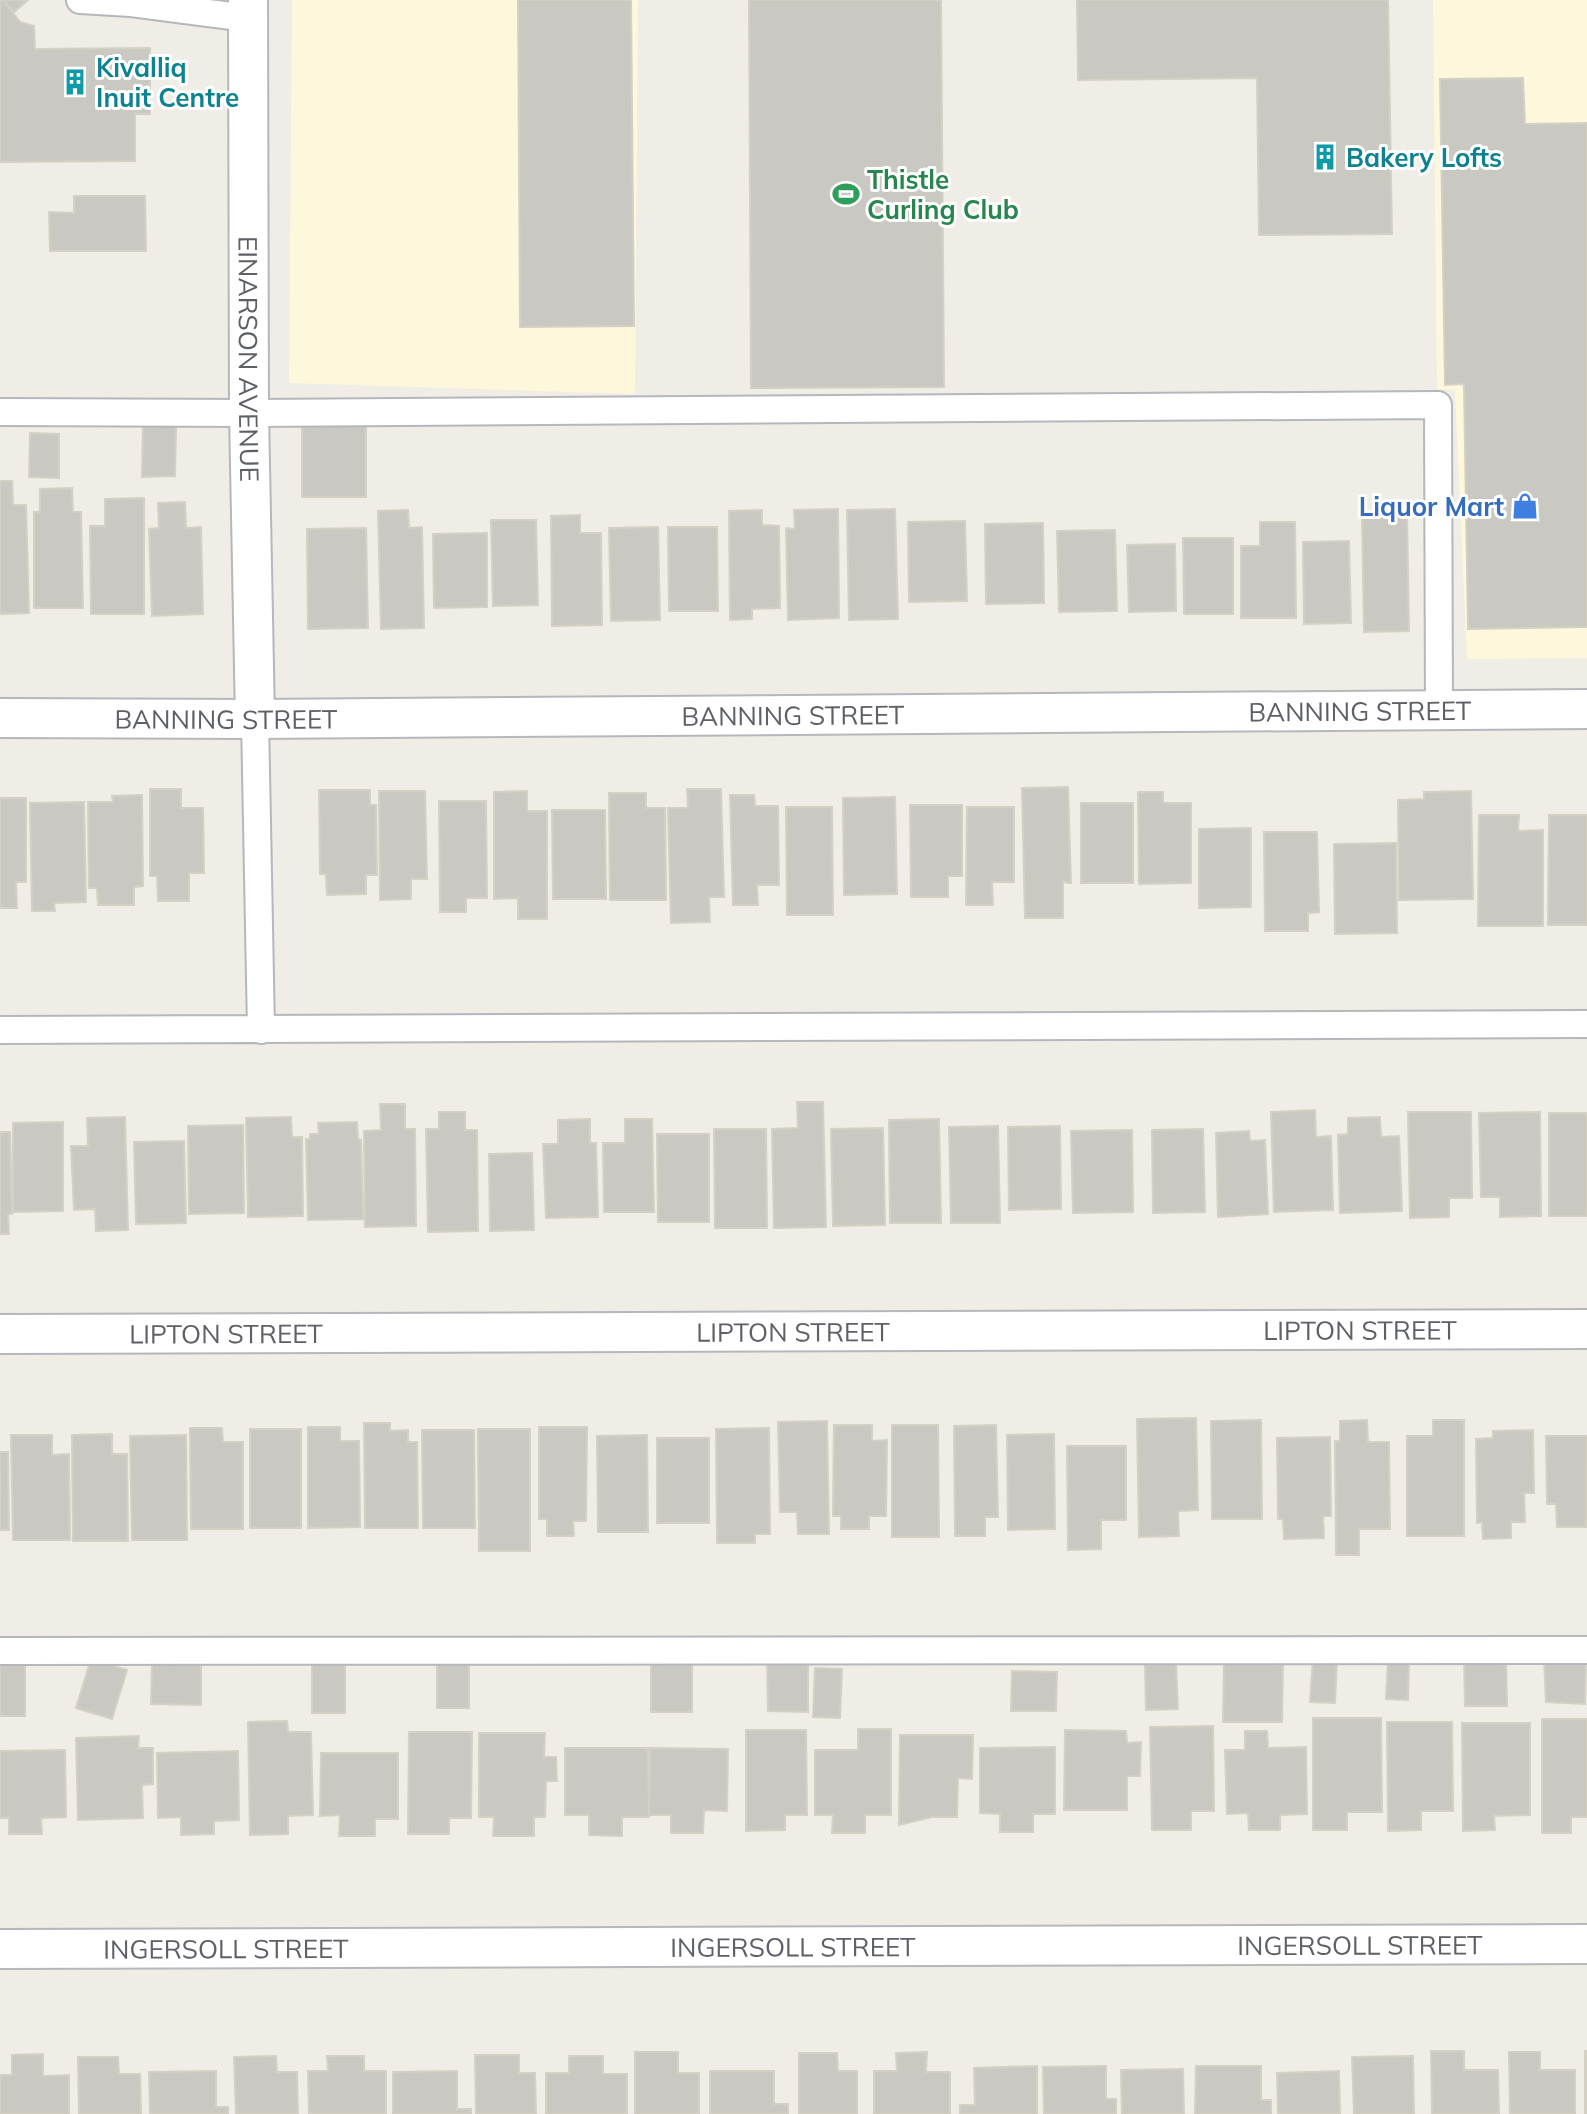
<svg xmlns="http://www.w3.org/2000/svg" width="1587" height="2114" viewBox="0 0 1587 2114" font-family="Mulish,sans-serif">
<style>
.commercial{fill:#fdf8dc}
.building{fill:#cac8c2;stroke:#d4d0c4;stroke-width:2}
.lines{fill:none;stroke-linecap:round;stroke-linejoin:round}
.lane-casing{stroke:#b5b7bc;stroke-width:30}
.street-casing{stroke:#b5b7bc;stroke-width:42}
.lane{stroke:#fff;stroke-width:26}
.street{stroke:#fff;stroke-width:38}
.labels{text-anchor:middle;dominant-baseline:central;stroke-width:6;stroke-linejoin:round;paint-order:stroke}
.culture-label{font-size:26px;font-weight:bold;fill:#0d838f;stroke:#fff;text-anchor:start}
.leisure-label{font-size:26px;font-weight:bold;fill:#27864d;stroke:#fff;text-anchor:start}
.street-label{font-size:26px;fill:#5d6065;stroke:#fff}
.shop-label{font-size:26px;font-weight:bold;fill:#366cbe;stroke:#fff;text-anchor:end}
</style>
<rect width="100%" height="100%" fill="#efede5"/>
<path class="commercial" d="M292,0H638L635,394L289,383Z
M1433,0H1587V658L1467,659L1455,390L1437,389Z"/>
<path class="building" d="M0,0H3L20,22L34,26L35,49L150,48V114H135V161L0,162Z
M3,0H28L14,12Z
M518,0H631L634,326L520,327Z
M749,0H941L944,387L751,388Z
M1077,0H1388L1392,234L1259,235L1257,78L1078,80Z
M1523,78L1525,124L1587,123V627L1468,629L1464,384L1445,385L1440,79Z
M74,196H145L146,251H50L49,212L74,213Z
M366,423V497H302V424Z
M143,426H176L175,476L142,477Z
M30,433L59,434V478L29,477Z
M0,481H12L13,505H26L29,613L0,614Z
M72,488L73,512H81L83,608H34V512H40V489Z
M144,498V614H91L90,526H105V499Z
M185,502L186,528L201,527L203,614L152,616L149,529L159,528L158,503Z
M838,509L839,618L788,620L786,528L795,529L794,510Z
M895,509L898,619L849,620L847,510Z
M408,510L409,528L422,527L424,628L381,629L378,511Z
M762,510V525L779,526L780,608L752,609V619L730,620L729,511Z
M1407,512L1409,631L1364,632L1362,513Z
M580,515V533H601L602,625L552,626L551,516Z
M491,520H536L538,605L493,606Z
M965,521L967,601L909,602L908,522Z
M1260,522H1295L1296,618H1241V546H1260Z
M1043,523L1044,603L986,604L985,524Z
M658,527L660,620L611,621L609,528Z
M668,527H717L718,611H669Z
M366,528L368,628L308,629L307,529Z
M1115,530L1117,611L1059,612L1057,531Z
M487,533V607L434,608L433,534Z
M1183,538H1233V614H1184Z
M1349,541L1351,623L1304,624L1303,542Z
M1175,544L1176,611L1129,612L1127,545Z
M1068,787L1071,883L1063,882V918H1025L1022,788Z
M150,789H181V808H203L204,873H189V901H158L157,876H150Z
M687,789H721L724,897H709L710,922L671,923L668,808H688Z
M319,790H370V805H376L377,875H366V894L327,895L326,874H320Z
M379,791H425L427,879H411V899L380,900Z
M527,791V811H547V919H518V898L494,899V792Z
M1471,791L1473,899L1399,900L1398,800L1424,799V792Z
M1138,792H1163V803H1191V883L1139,884Z
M609,793H646V808H665L666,900H610Z
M142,795L143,886L134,887V905H98L97,888H89L88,802H113L112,796Z
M730,795H754L755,806H778L779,885H757L758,905H733Z
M895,797L897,894L844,895L843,798Z
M0,798H26V882H16L17,908H0Z
M439,801H486L487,898H466V912H440Z
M84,802L86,902L54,903L55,911H32L30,803Z
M1081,803H1133V883H1081Z
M910,805H962V876H948V897H911Z
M786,807H832L833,915H787Z
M967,807H1014V882H992L993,905H966Z
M552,810H605L606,899H553Z
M1479,815H1519L1518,831L1543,830V926H1478Z
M1549,815H1587V925H1548Z
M1251,828V907L1199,908V829Z
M1264,832H1317L1319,912L1308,913V931H1265Z
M1396,843L1397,933L1335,934L1334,844Z
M797,1102H823L826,1227L774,1228L772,1129L798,1128Z
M380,1104H405V1129H415L416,1226L365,1227L364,1131L381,1130Z
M1315,1110L1316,1137L1331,1136L1333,1210L1274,1212L1271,1112Z
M439,1112H465V1130H477L478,1231L428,1232L426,1129H439Z
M1408,1112H1471L1472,1198H1449V1217L1410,1218Z
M1540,1112L1541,1216L1500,1217V1197H1481L1479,1113Z
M1549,1113H1587V1216H1549Z
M125,1117L128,1230L96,1231L95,1209L74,1210L71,1146H88L87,1118Z
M291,1117L292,1137H302L303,1216L248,1217L246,1118Z
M1380,1117L1381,1137L1399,1136L1402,1211L1340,1213L1338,1135L1348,1134V1118Z
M590,1119V1143H596L598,1217L546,1218L543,1144H558V1120Z
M625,1119H652L654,1212H604L603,1143H625Z
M939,1119L941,1223H890L889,1120Z
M63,1122V1211L13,1212V1123Z
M357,1122L358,1139L361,1140L363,1219L308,1220L306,1139H310V1134H319L318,1123Z
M243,1125L244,1213L189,1214L188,1126Z
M998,1126L1000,1223H951L949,1127Z
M1060,1126L1061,1209L1009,1210L1008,1127Z
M883,1128L885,1225L833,1226L831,1129Z
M714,1129H766L767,1228H715Z
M1203,1129L1205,1212L1153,1213L1152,1130Z
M1132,1130L1133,1212L1073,1213L1071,1131Z
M1249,1131L1250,1141L1265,1140L1268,1214L1218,1217L1216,1133Z
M0,1132H10L12,1214H8L9,1234H0Z
M657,1134H709V1222H658Z
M184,1141L186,1223L136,1224L134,1142Z
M532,1153L534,1230L490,1231L489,1154Z
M1196,1418L1198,1510L1178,1511L1179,1536L1139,1537L1137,1419Z
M1261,1420L1262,1519H1212L1211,1421Z
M1367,1420L1368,1442H1389L1390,1529H1359V1555H1336L1335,1441H1340V1421Z
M1433,1420H1464V1536H1407V1436H1433Z
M827,1421L829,1534H798L797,1512H780L778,1422Z
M364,1423H390V1431L408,1430V1442H417L418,1528H365Z
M834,1425H872V1441L887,1440L886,1516H869V1529H841V1516H833Z
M892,1425H938L939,1537H892Z
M996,1425L998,1517H985V1536H955L954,1426Z
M308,1427H340V1441H359L360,1527L308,1528Z
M539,1427H587L586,1521H573L574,1536H547V1519H539Z
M190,1428H222L223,1442H243V1529H191Z
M769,1428L770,1534H755V1543H717L716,1429Z
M250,1429H301V1528H250Z
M478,1429H530V1551H479Z
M422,1430H474L475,1528H423Z
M1533,1430L1534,1493H1524L1525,1522H1511V1538L1483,1539L1482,1522L1477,1523L1476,1439L1493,1438V1431Z
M112,1434V1454H127L128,1541H73L72,1435Z
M1054,1434L1055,1529L1008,1530L1007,1435Z
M11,1435H52V1455L69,1454L70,1540H13Z
M186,1435L187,1540H132L130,1436Z
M647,1435L648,1532H598L597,1436Z
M1546,1436H1587L1586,1527H1557L1556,1504H1547Z
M1330,1437L1331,1516H1323L1324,1538L1284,1539L1283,1519H1278L1277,1438Z
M657,1438H709V1523H657Z
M1067,1446H1126V1520H1101V1549L1068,1550Z
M0,1452H8L9,1530H0Z
M1464,1656H1506L1507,1706H1465Z
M1586,1657L1585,1704L1546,1702L1544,1658Z
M1313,1658L1337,1659L1335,1703L1310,1702Z
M91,1659L127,1670L112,1719L76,1708Z
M0,1660H25V1716H0Z
M651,1660H692V1712H651Z
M1388,1660L1409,1661L1408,1700L1386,1699Z
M345,1662V1713H312V1663Z
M437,1662H469V1708H437Z
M767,1662H808V1712L768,1711Z
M152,1664H201V1705L151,1704Z
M1176,1664L1178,1709L1146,1710L1145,1665Z
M1224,1664L1283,1665L1282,1722H1223Z
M815,1668L842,1669L840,1718L813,1717Z
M1012,1671L1057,1672L1056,1711H1011Z
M1313,1718H1381L1382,1812H1347V1830H1313Z
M1542,1719H1587V1817H1571V1833H1542Z
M287,1721L288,1732H311L313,1815L288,1816V1834L250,1835L248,1722Z
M1387,1722H1452L1453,1811H1421V1830L1388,1831Z
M1462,1723H1530V1815L1494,1816L1495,1830L1463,1831Z
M1213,1726L1214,1811H1191V1830H1152L1150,1727Z
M858,1729H891V1815H865V1833H832L833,1815H815V1750H858Z
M746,1730H806L807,1815H785V1830L746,1831Z
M1065,1730L1126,1731L1127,1743L1141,1742L1140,1776H1127V1810H1064Z
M1245,1731H1267L1268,1748L1306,1747L1307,1814L1280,1815V1830H1249L1248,1813L1227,1814L1225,1750H1245Z
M409,1732H472L471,1818H449V1834H408Z
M479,1733H545L544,1757H556L557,1781H546L545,1817H534V1836H493L494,1817H479Z
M900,1735H973L972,1779L958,1778L957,1817H932L899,1825Z
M139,1736L138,1748H153V1784L142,1785L143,1818L78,1820L76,1738Z
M1055,1747V1814H1033V1832H1000V1814L980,1813V1748Z
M565,1748H648L649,1817H622V1836L589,1835V1815H565Z
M650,1748L728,1749L727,1811L704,1810L703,1833H671V1815H649Z
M65,1750L66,1817L41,1818L42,1834H9V1818H0V1751Z
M238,1751L239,1820L214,1821V1834L181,1835V1817L158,1818L157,1753Z
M321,1753H398V1819H375V1836H339L340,1815L320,1816Z
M1431,2051H1464V2070H1498L1499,2114H1432Z
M1585,2051H1587V2114H1585Z
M635,2052H678V2073H699V2114H635Z
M927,2052L926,2072H950V2114H874V2071H897L896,2053Z
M1509,2052H1540V2070H1575V2114H1510Z
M799,2053H837L838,2071H857V2114H799Z
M43,2054V2076L69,2075V2114H0V2075H12V2055Z
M475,2055H519V2073H535L536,2114H476Z
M276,2056L277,2072H297L298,2114H236L234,2057Z
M327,2056H364V2071H386V2114H309L308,2071H328Z
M569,2056H603V2074H627V2114H546V2073H569Z
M1413,2056L1414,2114H1354L1352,2057Z
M78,2057H118L119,2074H140L141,2114H79Z
M1037,2066V2114H960V2105H975L974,2068Z
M1106,2066V2099H1116V2114H1044L1043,2067Z
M1196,2066H1261V2100H1271V2114H1195Z
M1183,2069L1184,2114H1122L1121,2070Z
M216,2071V2107H228V2114H150L149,2072Z
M457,2071V2109H471V2114H393V2072Z
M710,2071H774V2104H788V2114H710Z
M1339,2071L1340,2114H1278L1277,2073Z"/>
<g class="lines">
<g class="lane-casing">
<path id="lane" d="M80,0L131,3L247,18
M0,412L249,413L1438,405L1439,708
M255,719L261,1030
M0,1030L1587,1024
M0,1651L1587,1650"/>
</g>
<g class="street-casing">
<g id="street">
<path id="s1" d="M248,0L249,413L255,719"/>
<path id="s2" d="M0,718L255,719L1587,709"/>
<path id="s3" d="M0,1334L1587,1329"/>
<path id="s4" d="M0,1949L1587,1944"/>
</g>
</g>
<use href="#lane" class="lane"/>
<use href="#street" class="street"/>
</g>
<defs>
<g id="building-bare" transform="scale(2.1)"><path d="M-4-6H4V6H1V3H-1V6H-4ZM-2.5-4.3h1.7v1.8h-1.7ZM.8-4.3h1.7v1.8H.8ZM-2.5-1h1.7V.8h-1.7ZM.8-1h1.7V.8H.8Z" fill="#0f9aa8" stroke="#fff" stroke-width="2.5" paint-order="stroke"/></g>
<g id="stadium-bare" transform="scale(2.1)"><path d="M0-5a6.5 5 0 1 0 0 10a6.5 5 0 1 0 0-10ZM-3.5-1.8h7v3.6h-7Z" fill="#2e9e5b" stroke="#fff" stroke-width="2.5" paint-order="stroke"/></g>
<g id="shop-bare" transform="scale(2.1)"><path d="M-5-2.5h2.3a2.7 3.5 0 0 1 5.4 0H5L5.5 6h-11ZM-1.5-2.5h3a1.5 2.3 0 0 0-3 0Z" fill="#3f7fe0" stroke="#fff" stroke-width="2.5" paint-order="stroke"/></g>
</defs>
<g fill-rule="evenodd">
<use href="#building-bare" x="75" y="82"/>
<use href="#building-bare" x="1325" y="157"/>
<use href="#stadium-bare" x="846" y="194"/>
<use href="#shop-bare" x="1525" y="506"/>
</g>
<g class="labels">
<g class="culture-label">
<text x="96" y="67">Kivalliq<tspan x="96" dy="30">Inuit Centre</tspan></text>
<text x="1346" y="157">Bakery Lofts</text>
</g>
<g class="leisure-label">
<text x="867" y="179">Thistle<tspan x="867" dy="30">Curling Club</tspan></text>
</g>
<g class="street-label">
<text stroke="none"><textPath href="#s1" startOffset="359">EINARSON AVENUE</textPath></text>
<text stroke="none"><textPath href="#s2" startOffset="1360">BANNING STREET</textPath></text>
<text stroke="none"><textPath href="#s2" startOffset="793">BANNING STREET</textPath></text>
<text stroke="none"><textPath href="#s2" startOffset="226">BANNING STREET</textPath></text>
<text stroke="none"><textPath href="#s3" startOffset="1360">LIPTON STREET</textPath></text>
<text stroke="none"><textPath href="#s3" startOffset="793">LIPTON STREET</textPath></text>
<text stroke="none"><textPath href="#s3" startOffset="226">LIPTON STREET</textPath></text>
<text stroke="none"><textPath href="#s4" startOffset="1360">INGERSOLL STREET</textPath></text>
<text stroke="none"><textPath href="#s4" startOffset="793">INGERSOLL STREET</textPath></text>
<text stroke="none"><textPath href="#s4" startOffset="226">INGERSOLL STREET</textPath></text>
</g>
<g class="shop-label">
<text x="1504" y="506">Liquor Mart</text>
</g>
</g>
</svg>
